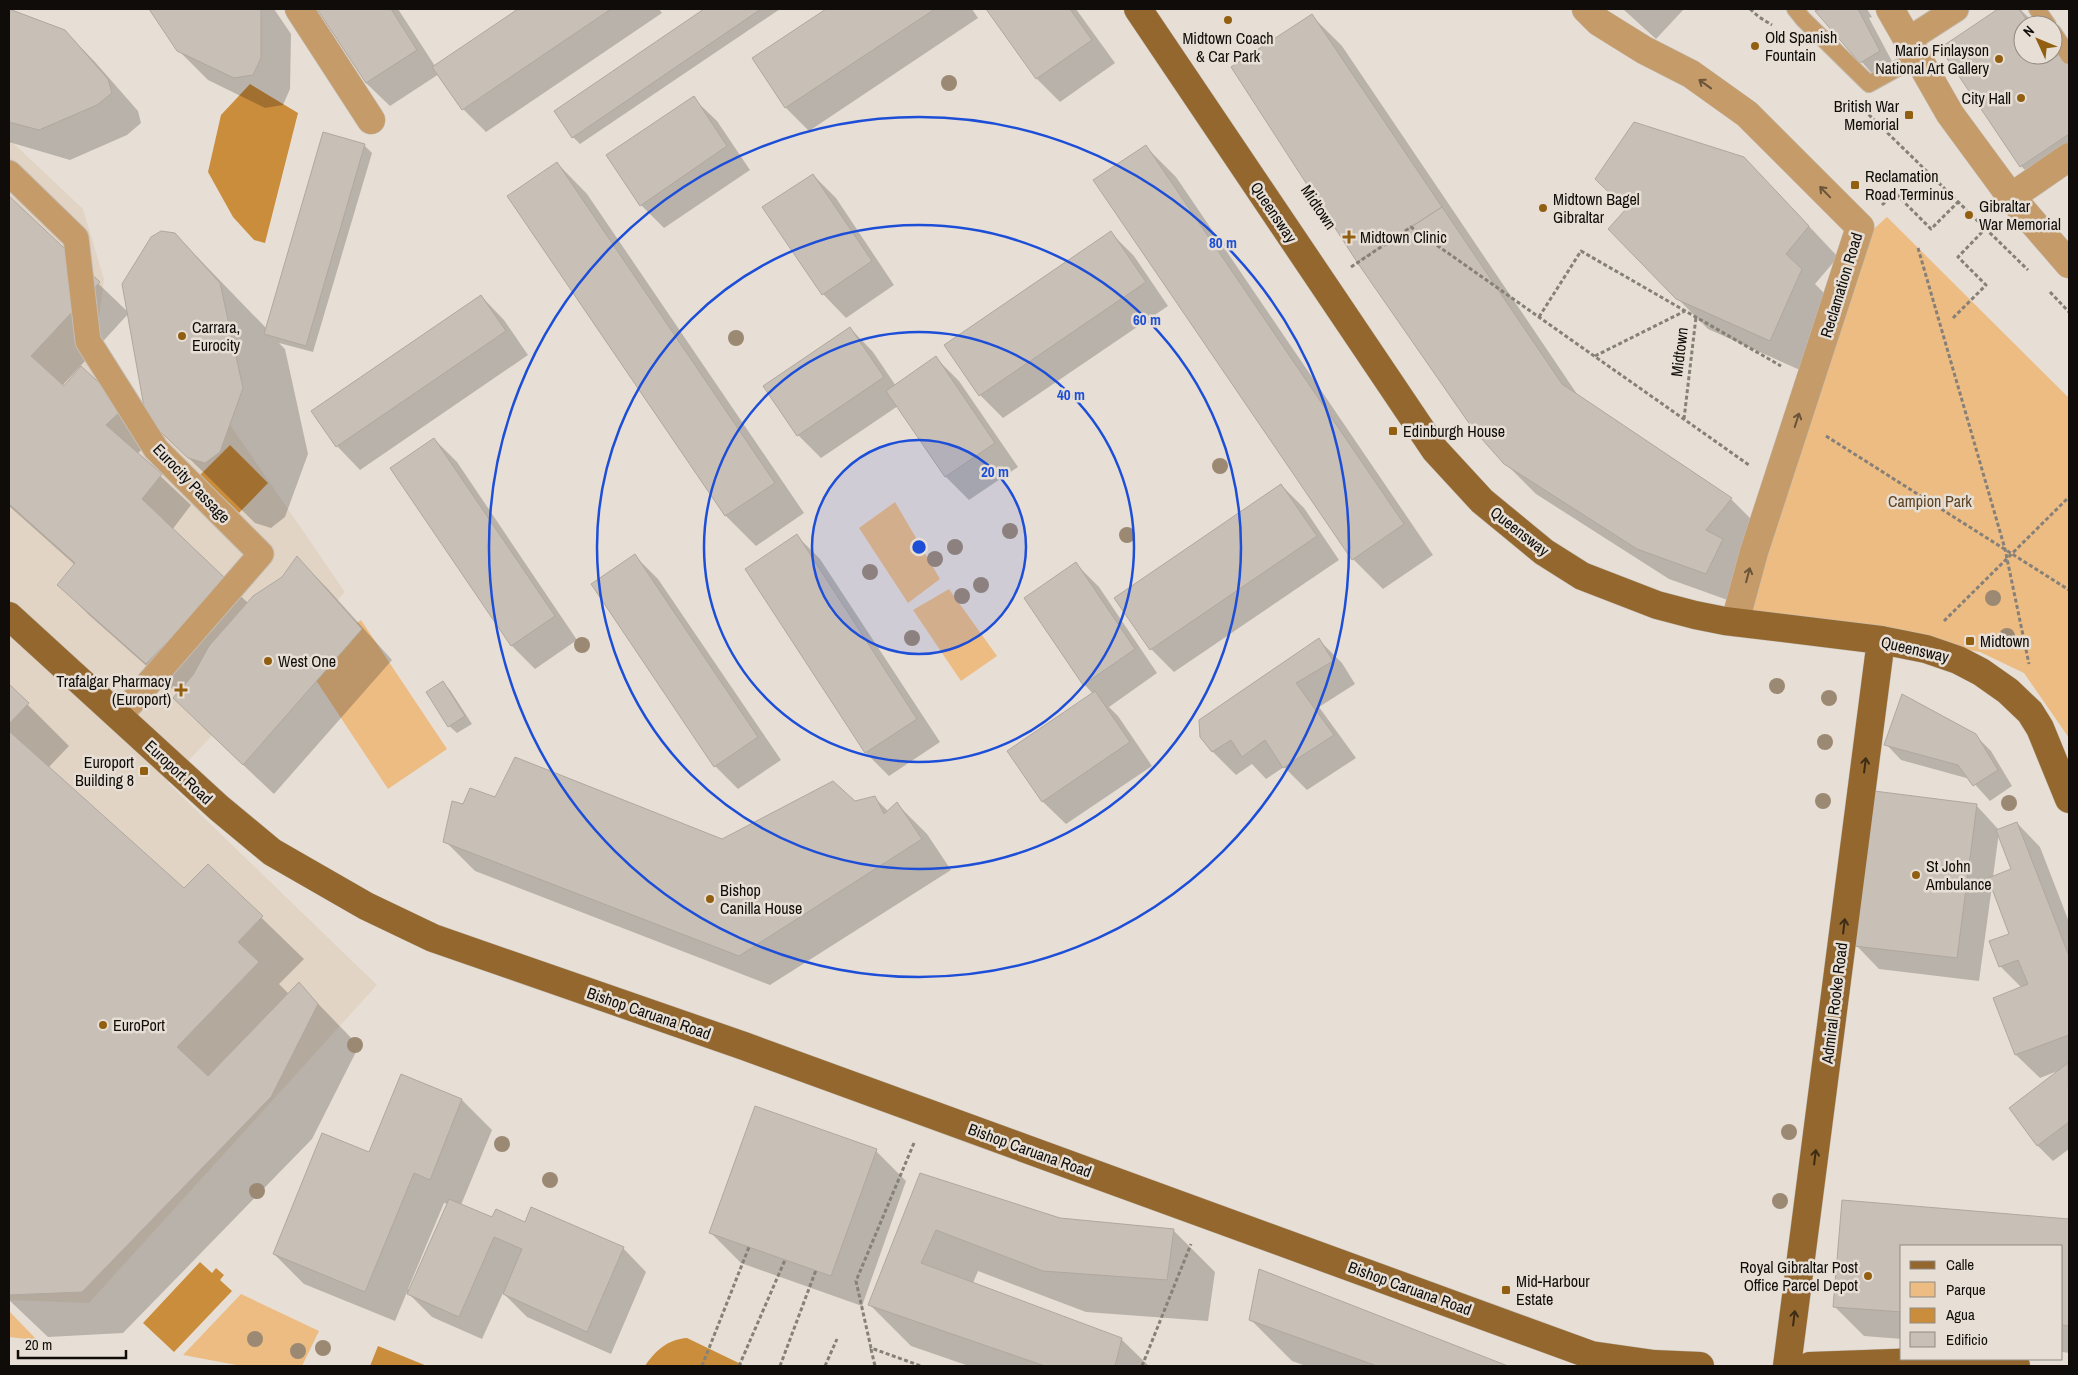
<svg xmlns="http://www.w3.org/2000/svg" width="2078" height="1375" viewBox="0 0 2078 1375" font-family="'Archivo Narrow',sans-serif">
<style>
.built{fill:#e2d4c5}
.green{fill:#ecbc83}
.water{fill:#ca8d3c}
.shadow{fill:#0003;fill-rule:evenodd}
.building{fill:#c8bfb6;stroke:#b0a89f}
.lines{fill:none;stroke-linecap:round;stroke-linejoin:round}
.service-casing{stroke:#c4bdb4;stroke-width:18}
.pedestrian-casing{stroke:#c4bdb4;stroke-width:27}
.minor-casing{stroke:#c4bdb4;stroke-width:29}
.tertiary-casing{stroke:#c4bdb4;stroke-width:29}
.primary-casing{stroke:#c4bdb4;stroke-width:29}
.path{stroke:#868079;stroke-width:3;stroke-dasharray:4 2.5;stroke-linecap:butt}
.service{stroke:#c59b6a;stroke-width:16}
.pedestrian{stroke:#c59b6a;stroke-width:25}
.minor{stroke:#c59b6a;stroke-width:28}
.tertiary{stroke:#c59b6a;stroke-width:28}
.primary{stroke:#93672e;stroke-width:28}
.tree{fill:#9c8973}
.oneway{stroke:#6a543a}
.oneway2{stroke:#3d2c16}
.ring{fill:none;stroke:#1d4ed8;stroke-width:2.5}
.poi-dot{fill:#925f11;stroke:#e7dfd5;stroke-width:2}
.labels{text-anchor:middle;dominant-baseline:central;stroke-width:5;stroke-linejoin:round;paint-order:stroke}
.poi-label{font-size:16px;fill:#0f0c09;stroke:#e7dfd5;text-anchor:start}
.street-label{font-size:16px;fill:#0f0c09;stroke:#e7dfd5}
.park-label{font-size:16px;fill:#5e4322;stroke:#e7dfd5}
.centre{fill:#1d4ed8;stroke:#e7dfd5;stroke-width:2.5}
.ring-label{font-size:15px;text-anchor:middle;font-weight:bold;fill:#1d4ed8;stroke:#e7dfd5;stroke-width:5;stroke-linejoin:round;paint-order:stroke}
</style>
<rect width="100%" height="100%" fill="#e7dfd5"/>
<path class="built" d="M9,139L83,209L104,279L97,333L151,414L202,384L345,592L168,783L377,985L89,1303L9,1300Z"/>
<path class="green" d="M1887,217L2069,398V738L2024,673L1980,652L1752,613L1768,553L1867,235Z
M895,502L940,579L908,603L859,528Z
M949,589L997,656L961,681L913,610Z
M361,620L447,749L388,789L302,659Z
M241,1294L319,1331L302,1366H242L183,1355Z
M9,1311L37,1340L9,1337Z"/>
<path class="water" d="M250,84L298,113L265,243L254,240L233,217L208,172L221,115Z
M230,445L268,483L239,513L200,475Z
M200,1262L212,1273L216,1268L224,1275L220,1280L232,1291L174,1352L143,1323Z
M687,1338L745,1366H645C655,1351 668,1339 687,1338Z
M378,1346L427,1366H370Z"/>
<path class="shadow" d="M9,9L65,31L95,62L138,111L141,123L127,135L70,160L9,142Z
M151,9H274L291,34L290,89L283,105L265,108L208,80L178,50Z
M319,9H398L435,66L520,9H659L662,13L486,132L463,109L439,74L390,106L366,83Z
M706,9H780L580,144L573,137L556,111Z
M828,9H972L978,18L809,131L786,108L754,59Z
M988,9H1076L1115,63L1060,102L1037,79Z
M1623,9H1684L1656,39Z
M1815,9H1867L1872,17L1869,18L1895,67L1876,78Z
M2001,9H2020L2036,25H2023V55H2053V50L2058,57L2069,60V172L2044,189L2021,166L1942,48Z
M1312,16L1342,46L1579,397L1731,499L1761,529L1736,603L1669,579L1536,494L1505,463Z
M693,98L717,121L750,170L664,228L641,205Z
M364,145L372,153L313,352L279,343L285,349L308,454L285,517L271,528L255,523L147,417L129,313L62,386L64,388L82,368L154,438L137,454L191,505L172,530L248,603L283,578L297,558L327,588L392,660L274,794L204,728L178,694L89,615L59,585L75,565L9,506V198L129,313L175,234L267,329Z
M1146,147L1176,177L1433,555L1383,589L1353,559Z
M557,163L587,194L804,513L756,546L726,516L508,196Z
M813,175L836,198L894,285L846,318L823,294Z
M1774,189L1838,257L1815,284L1831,300L1800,370L1708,329L1677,298Z
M1111,233L1134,256L1168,306L1003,418L980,395Z
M481,296L504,320L528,355L360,470L337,446Z
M850,328L873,352L896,386L936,358L959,381L1018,467L969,500L946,477L898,406L821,458L798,435Z
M434,439L457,462L577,640L535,669L512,646L391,468Z
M1281,485L1304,508L1339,560L1174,672L1151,649Z
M797,536L820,559L940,742L889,776L866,753L747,569Z
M635,556L658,579L781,760L738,789L715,766Z
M1076,564L1099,587L1157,673L1109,707L1118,716L1152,766L1066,824L1042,801L1093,694L1084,684L1026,598Z
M1319,640L1342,663L1355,684L1319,707L1356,758L1307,790L1284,767L1266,779L1252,764L1236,775L1213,752L1201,736Z
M443,683L450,690L472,724L457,733L449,726Z
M9,686L69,746L48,768L184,890L208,866L304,959L279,984L289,994L299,984L359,1046L312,1139L123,1333L48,1337L9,1300Z
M1975,735L1991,751L2012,786L1990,801L1970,779L1901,760L1886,744Z
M874,797L889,812L897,804L927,834L951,870L770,985L475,871L445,841L464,806L496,798L722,840Z
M1976,805L1999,830L2017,823L2040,847L2069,922V1149L2053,1161L2038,1146L2011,1108L2060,1070L2040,1078L2016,1055L1994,999L2022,988L2000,966L2010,934L1992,886L1979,981L1879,969L1856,945ZM1999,832L2013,870L1993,877Z
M402,1076L462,1100L492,1130L461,1205L493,1219L526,1224L623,1248L646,1272L611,1354L527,1317L503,1293L482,1339L432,1317L407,1292L395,1321L304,1284L274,1254L370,1153ZM444,1203L448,1204L410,1290L408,1289Z
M876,1151L906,1181L862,1306L741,1263L711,1233Z
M921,1175L1060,1219L1174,1231L1215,1272L1208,1321L1086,1312L978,1271L973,1283L1121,1339L1149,1366H969L911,1346L870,1305Z
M1843,1202L2069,1220V1353L2062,1352V1246H1902V1339L1864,1336L1834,1306Z
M1259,1271L1504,1366H1306L1292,1361L1250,1319Z"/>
<path class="building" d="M9,9L65,30L108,79L112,93L97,105L39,130L9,122Z
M149,9H261V58L253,75L234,78L177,51Z
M317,9H391L417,50L366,83Z
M518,9H611L462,110L432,67Z
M704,9H761L572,138L554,111Z
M826,9H935L785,108L752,58Z
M986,9H1070L1092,40L1036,79Z
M1820,9H1858L1880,51L1860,63L1815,11Z
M1998,9H2019L2030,25H2023V55H2050L2052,59L2063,52L2069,62V134L2020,167L1940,48Z
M1312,14L1442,207L1357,262L1231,67Z
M694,96L727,146L640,206L606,155Z
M1634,122L1744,157L1809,226L1786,254L1802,269L1770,341L1676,299L1608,229L1626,209L1595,179Z
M323,132L365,144L306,346L264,334Z
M1146,145L1404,524L1352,560L1093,180Z
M557,162L775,483L725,516L507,196Z
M813,174L872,261L822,295L762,207Z
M9,196L100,282L31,356L64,386L81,366L125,407L106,425L162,474L142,499L227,580L146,664L57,585L75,563L9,504Z
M1442,207L1562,384L1732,498L1706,530L1723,539L1706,574L1637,549L1504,464L1473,429L1357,262Z
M161,231L175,233L220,283L243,388L220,452L205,463L188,458L146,418L122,284L151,237Z
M1111,231L1146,282L979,396L944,345Z
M481,295L506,331L336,447L311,411Z
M850,327L884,377L797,436L763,386Z
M936,356L995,443L945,477L886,391Z
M434,438L555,616L511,646L390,468Z
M1281,484L1317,536L1150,650L1114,598Z
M797,534L917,719L865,753L745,569Z
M635,554L758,737L714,767L591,584Z
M297,556L362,629L243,765L173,698L193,675L209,646L253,596L282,577Z
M1076,562L1135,649L1083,685L1024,598Z
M1319,638L1333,661L1296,683L1334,735L1283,768L1265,740L1242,757L1231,740L1212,752L1200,737L1199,720Z
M443,681L465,716L448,727L426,692Z
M9,684L29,703L9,724Z
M1095,691L1130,742L1042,802L1007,751Z
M1902,694L1976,734L1998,770L1973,786L1958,765L1884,745Z
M9,731L184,888L208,864L263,916L238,942L259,962L177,1047L208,1076L299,982L318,1004L271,1097L82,1292L9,1295Z
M515,757L722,839L833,781L855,801L875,796L884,814L897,802L922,839L739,956L443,842L452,801L463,804L470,788L495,797Z
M1874,791L1977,804L1957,958L1854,946Z
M2017,822L2069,956V1035L2015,1055L1993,998L2028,984L2018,960L1999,967L1989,941L2009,934L1988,878L2011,869L1996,830Z
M2068,1063L2069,1122L2037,1146L2009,1108Z
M401,1074L462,1099L430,1180L414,1173L365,1292L273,1254L322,1133L369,1152Z
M755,1106L877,1149L831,1276L709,1233Z
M920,1173L1060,1218L1174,1229L1167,1280L1043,1271L936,1230L921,1263L1122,1338L1115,1366H1045L868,1305Z
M449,1199L492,1217L496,1209L525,1222L531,1207L624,1247L587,1332L503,1294L522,1249L494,1237L459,1317L407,1294Z
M1842,1200L2069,1219V1326L2062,1325V1246H1902V1312L1833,1307Z
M1259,1269L1508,1366H1377L1249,1320Z"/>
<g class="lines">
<g class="service-casing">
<path id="service" d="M1795,9L1803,19L1869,84L1918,57
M2037,9L2048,25
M2053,32L2069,56"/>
</g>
<g class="pedestrian-casing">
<path id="pedestrian" d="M1908,40L1956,9
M9,173L76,238L88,341L156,449L261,554L119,717"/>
</g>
<g class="minor-casing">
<path id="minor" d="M299,9L371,120
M1586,9L1599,22L1644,50L1691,74L1747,114L1860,227L1754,552L1735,622
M2011,197L2069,157"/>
</g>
<g class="tertiary-casing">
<path id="tertiary" d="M1890,9L1950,114L2011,197L2069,264"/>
</g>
<g class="primary-casing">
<path id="primary" d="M1138,9L1435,450L1482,501L1544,552L1582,576L1657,605L1695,615L1725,621L1881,640L1926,649L1958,660L1981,672L2008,691L2030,712L2040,728L2069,799
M9,616L219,808L272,852L366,906L433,938L744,1046L1591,1355L1654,1364L1700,1366
M1787,1366L1881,640
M1810,1366L1948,1361H1989L2016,1366"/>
</g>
<path class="path" d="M1750,9L1759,17L1772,25
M1864,110L2028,270
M1882,205L1895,193L1931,229L1959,201
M1918,248L2005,549L2029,664
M1351,267L1411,227L1749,465
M2050,292L2069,312
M1539,317L1581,251L1781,366
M1953,318L1986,285L1958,257L1986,228
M1595,356L1685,311
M1684,419L1696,317
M1826,436L2069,590
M1944,621L2069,497
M914,1143L856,1281L871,1348L921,1366
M871,1349L875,1366
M702,1366L749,1247
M739,1366L785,1260
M780,1366L816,1270
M825,1366L837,1339
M1142,1366L1191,1244"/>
<use href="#service" class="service"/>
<use href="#pedestrian" class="pedestrian"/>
<use href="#minor" class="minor"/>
<use href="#tertiary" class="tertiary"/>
<use href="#primary" class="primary"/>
</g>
<g class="tree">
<circle cx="949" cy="83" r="8"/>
<circle cx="736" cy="338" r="8"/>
<circle cx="1220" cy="466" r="8"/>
<circle cx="1010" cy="531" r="8"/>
<circle cx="1127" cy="535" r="8"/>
<circle cx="955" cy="547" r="8"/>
<circle cx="935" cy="559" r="8"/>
<circle cx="870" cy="572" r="8"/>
<circle cx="981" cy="585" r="8"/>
<circle cx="962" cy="596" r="8"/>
<circle cx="1993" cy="598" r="8"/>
<circle cx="2007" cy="636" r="8"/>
<circle cx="912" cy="638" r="8"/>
<circle cx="582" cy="645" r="8"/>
<circle cx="1777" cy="686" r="8"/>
<circle cx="1829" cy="698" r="8"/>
<circle cx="1825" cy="742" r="8"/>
<circle cx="1823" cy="801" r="8"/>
<circle cx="2009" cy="803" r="8"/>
<circle cx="355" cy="1045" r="8"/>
<circle cx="1789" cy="1132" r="8"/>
<circle cx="502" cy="1144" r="8"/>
<circle cx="550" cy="1180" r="8"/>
<circle cx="257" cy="1191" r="8"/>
<circle cx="1780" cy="1201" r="8"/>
<circle cx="255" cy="1339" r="8"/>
<circle cx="323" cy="1348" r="8"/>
<circle cx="298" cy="1351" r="8"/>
</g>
<defs><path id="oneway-shaft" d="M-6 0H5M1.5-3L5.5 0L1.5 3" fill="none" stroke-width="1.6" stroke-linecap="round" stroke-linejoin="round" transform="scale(1.25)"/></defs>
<g class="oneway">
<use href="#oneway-shaft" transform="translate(1705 84) rotate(-144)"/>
<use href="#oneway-shaft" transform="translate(1825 192) rotate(-134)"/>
<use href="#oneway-shaft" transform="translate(1797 420) rotate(-72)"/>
<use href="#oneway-shaft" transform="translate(1748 575) rotate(-75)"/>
</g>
<g class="oneway2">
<use href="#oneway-shaft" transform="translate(1865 765) rotate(-83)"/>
<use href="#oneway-shaft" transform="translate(1844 926) rotate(-83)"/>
<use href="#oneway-shaft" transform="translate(1815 1157) rotate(-83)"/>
<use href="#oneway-shaft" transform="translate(1794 1318) rotate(-83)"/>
</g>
<circle cx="919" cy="547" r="107" fill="#1d4ed8" fill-opacity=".12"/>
<g class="ring">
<circle cx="919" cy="547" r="107"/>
<circle cx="919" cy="547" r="215"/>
<circle cx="919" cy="547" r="322"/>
<circle cx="919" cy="547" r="430"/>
</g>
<g class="poi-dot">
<circle cx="1228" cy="20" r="5"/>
<circle cx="1755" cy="46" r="5"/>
<circle cx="1999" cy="59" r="5"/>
<circle cx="2021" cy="98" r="5"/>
<rect x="1904" y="110" width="10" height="10" rx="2.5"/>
<rect x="1850" y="180" width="10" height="10" rx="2.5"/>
<circle cx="1543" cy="208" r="5"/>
<circle cx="1969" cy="215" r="5"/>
<path d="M1346.5 229.5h5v5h5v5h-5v5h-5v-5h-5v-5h5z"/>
<circle cx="182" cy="336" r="5"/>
<rect x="1388" y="426" width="10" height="10" rx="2.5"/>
<rect x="1965" y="636" width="10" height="10" rx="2.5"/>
<circle cx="268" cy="661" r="5"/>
<path d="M178.5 682.5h5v5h5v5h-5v5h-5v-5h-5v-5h5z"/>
<rect x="139" y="766" width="10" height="10" rx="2.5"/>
<circle cx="1916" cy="875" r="5"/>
<circle cx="710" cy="899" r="5"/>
<circle cx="103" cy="1025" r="5"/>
<circle cx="1868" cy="1276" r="5"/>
<rect x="1501" y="1285" width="10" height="10" rx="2.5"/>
</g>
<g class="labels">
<g class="poi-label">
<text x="1765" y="37">Old Spanish<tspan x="1765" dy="18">Fountain</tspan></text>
<text x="1228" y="38" text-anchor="middle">Midtown Coach<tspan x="1228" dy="18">&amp; Car Park</tspan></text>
<text x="1989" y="50" text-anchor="end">Mario Finlayson<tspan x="1989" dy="18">National Art Gallery</tspan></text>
<text x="2011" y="98" text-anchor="end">City Hall</text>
<text x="1899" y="106" text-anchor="end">British War<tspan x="1899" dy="18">Memorial</tspan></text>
<text x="1865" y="176">Reclamation<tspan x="1865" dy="18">Road Terminus</tspan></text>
<text x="1553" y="199">Midtown Bagel<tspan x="1553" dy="18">Gibraltar</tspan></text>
<text x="1979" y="206">Gibraltar<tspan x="1979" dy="18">War Memorial</tspan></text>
<text x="1360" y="237">Midtown Clinic</text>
<text x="192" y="327">Carrara,<tspan x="192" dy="18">Eurocity</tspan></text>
<text x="1403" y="431">Edinburgh House</text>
<text x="1980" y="641">Midtown</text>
<text x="278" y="661">West One</text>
<text x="171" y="681" text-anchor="end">Trafalgar Pharmacy<tspan x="171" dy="18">(Europort)</tspan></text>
<text x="134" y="762" text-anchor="end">Europort<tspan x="134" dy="18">Building 8</tspan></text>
<text x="1926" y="866">St John<tspan x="1926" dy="18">Ambulance</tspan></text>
<text x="720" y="890">Bishop<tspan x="720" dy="18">Canilla House</tspan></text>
<text x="113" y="1025">EuroPort</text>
<text x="1858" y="1267" text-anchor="end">Royal Gibraltar Post<tspan x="1858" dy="18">Office Parcel Depot</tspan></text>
<text x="1516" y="1281">Mid-Harbour<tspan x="1516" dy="18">Estate</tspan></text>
</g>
<g class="street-label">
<text transform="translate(1319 207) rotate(56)">Midtown</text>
<text transform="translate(1274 212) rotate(56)">Queensway</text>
<text transform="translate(1841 285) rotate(-73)">Reclamation Road</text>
<text transform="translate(1679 352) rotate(-83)">Midtown</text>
<text transform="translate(192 483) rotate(46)">Eurocity Passage</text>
<text transform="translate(1520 531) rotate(38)">Queensway</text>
<text transform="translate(1915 649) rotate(13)">Queensway</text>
<text transform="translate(179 772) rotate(43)">Europort Road</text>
<text transform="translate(1834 1003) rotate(-83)">Admiral Rooke Road</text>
<text transform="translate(649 1013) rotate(19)">Bishop Caruana Road</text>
<text transform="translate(1030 1150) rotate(20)">Bishop Caruana Road</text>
<text transform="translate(1410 1288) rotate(20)">Bishop Caruana Road</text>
</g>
<g class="park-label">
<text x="1930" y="501">Campion Park</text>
</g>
</g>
<circle cx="919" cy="547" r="8" class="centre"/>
<g class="ring-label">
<text x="1223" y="248">80 m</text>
<text x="1147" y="325">60 m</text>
<text x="1071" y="400">40 m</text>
<text x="995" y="477">20 m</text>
</g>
<rect width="2078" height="1375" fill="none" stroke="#0f0c09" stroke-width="20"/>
<rect x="1900" y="1245" width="162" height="115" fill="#e7dfd5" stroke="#918b83"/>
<rect x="1910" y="1261" width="25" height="8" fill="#93672e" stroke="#918b83"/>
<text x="1946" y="1270" font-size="15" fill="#0f0c09">Calle</text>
<rect x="1910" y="1282" width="25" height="15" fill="#ecbc83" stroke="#918b83"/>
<text x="1946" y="1295" font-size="15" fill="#0f0c09">Parque</text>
<rect x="1910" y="1308" width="25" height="15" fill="#ca8d3c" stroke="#918b83"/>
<text x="1946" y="1320" font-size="15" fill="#0f0c09">Agua</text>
<rect x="1910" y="1332" width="25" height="15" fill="#c8bfb6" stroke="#918b83"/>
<text x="1946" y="1345" font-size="15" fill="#0f0c09">Edificio</text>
<g transform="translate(2038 40) rotate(314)"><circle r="24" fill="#e7dfd5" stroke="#918b83"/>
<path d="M0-4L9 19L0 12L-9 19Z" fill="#925f11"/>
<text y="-8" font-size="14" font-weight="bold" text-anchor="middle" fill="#0f0c09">N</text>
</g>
<path d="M18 1350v8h108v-8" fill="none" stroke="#0f0c09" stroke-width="2.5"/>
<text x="25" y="1350" font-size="15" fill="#0f0c09" stroke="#e7dfd5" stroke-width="4" paint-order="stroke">20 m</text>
</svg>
